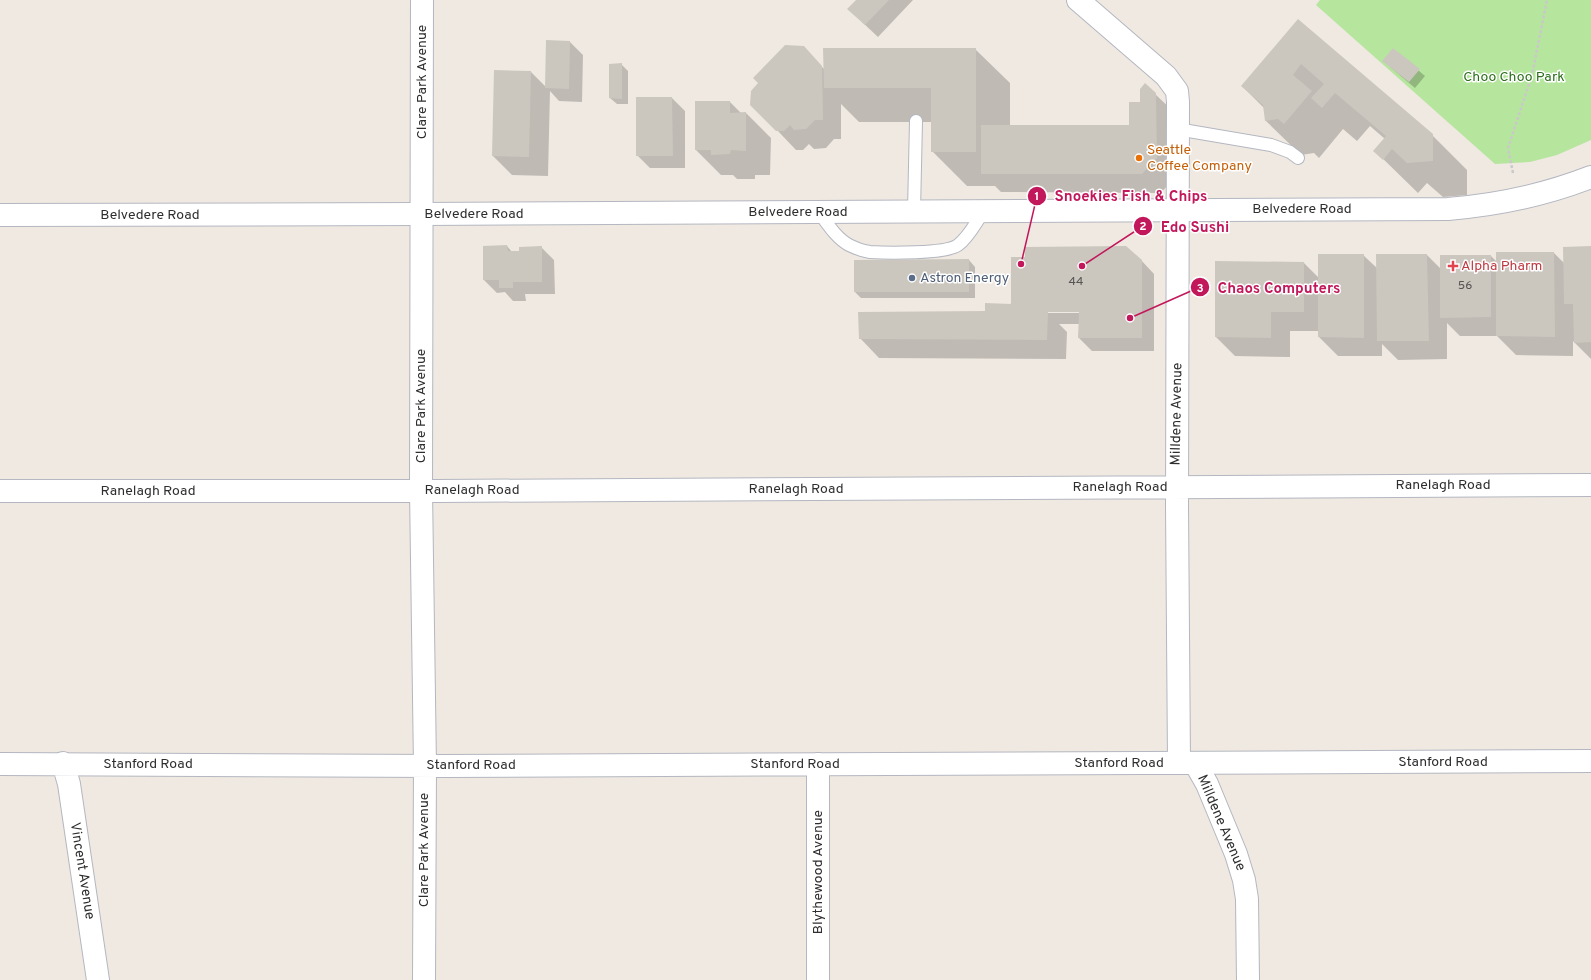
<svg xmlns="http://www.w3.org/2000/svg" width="1591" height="980" viewBox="0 0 1591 980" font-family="Overpass,sans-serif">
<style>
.green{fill:#b6e59e}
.shadow{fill:#0003;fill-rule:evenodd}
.building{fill:#cbc7bf}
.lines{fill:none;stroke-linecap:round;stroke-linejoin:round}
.lane-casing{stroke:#b4b7c1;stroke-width:14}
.street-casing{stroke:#b4b7c1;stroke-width:24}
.secondary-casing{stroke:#b4b7c1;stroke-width:24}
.path{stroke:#c9c9c9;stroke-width:2.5;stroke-dasharray:3 2;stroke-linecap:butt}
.lane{stroke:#fff;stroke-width:12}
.street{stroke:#fff;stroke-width:22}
.secondary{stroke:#fff;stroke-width:22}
.food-dot{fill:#e8710a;stroke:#fff;stroke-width:1.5}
.health-dot{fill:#e0444e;stroke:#fff;stroke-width:1.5}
.service-dot{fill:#5c6f8a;stroke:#fff;stroke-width:1.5}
.labels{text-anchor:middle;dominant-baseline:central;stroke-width:3;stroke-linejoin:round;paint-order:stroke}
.number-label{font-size:12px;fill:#555452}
.park-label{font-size:14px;fill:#2c6e1b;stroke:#fff}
.street-label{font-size:14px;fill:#2e2e2e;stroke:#fff}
.food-label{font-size:14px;fill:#c56008;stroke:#fff;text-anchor:start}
.health-label{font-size:14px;fill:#be3a42;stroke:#fff;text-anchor:start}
.service-label{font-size:14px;fill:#4e5e75;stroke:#fff;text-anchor:start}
.leader{fill:none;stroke:#c2185b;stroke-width:1.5}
.callout-dot{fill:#c2185b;stroke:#fff;stroke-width:1.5}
.mark-label{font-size:12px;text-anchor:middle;font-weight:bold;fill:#fff}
.callout-label{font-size:15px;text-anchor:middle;font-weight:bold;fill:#c2185b;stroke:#fff;stroke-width:3;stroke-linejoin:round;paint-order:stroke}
</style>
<rect width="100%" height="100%" fill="#efe9e1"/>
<path class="green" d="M1320,0H1591V140L1557,155L1530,162L1495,164L1316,5Z"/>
<path class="shadow" d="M857,0H913L878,37L862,22Z
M1298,21L1432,135L1467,170V195L1443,197L1427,183L1418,193L1375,151L1385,139L1370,126L1357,141L1343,129L1319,158L1314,153L1301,155L1266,121L1265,109L1242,86Z
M570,42L583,55L582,102L559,101L550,91L548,176L512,175L493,156L531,72L546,87Z
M803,47L824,69L975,49L1010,83V126H1130L1141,103L1155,94L1175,113V177L1161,193L1001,192L995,186H967L932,151V122H859L841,104V139H834L826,148L814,149L809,144L803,150H796L777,130Z
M1393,49L1425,76L1415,88L1390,67Z
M621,64L628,71V104H617L610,98Z
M672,98L685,111V168H650L637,155Z
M730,102L741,113H746L771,138L770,175H755V179H737L733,175H721L696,150Z
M507,246L512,252H520L541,247L554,260L555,294H525L526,301H513L505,292L497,293L484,280Z
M1591,247V359L1573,341V356L1516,355L1497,336H1460L1447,323V359L1398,360L1382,344V356H1338L1319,337V331H1290V357L1235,356L1216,337L1304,263L1319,278L1363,255L1378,269L1377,255H1427L1441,269L1491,256L1497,262L1554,253L1564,263Z
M969,260L975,267V298H861L855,292Z
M1141,260L1154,274V351H1092L1079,338L1080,324H1059L1067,332L1066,359L879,358L860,338L986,312ZM1046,311H1084V313H1048Z"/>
<path class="building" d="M856,0H889L865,25L847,9Z
M1298,19L1433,134V161L1407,163L1392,149L1383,160L1373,151L1386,136L1335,93L1322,108L1311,98L1324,84L1301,64L1293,75L1312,91L1284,124L1278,119L1265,121L1263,105L1241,86Z
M546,40L570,41L569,89L545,88Z
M785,45L804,46L822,66L823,120H815L806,129L794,130L790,125L784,131H776L750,105L751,91L758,83L753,78Z
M823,48H976V152H931V88H824Z
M1393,48L1420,69L1409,82L1382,61Z
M622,63V99L609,98V64Z
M494,70L531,71L529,157L492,156Z
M1145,83L1156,93L1157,158L1142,174H981V125H1129V102H1140V89Z
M636,97H672L673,156H636Z
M695,101H730V113L746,112V151L731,150L730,154L711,155V150H695Z
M507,245L508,251H519V247L542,246V282H513V288H499V280H483V246Z
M1126,246L1142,260V338H1078L1079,312H1048L1047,340L859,339L858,312L985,311V303L1011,304V257H1025V247Z
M1591,246V342L1574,343L1573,304H1564L1563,247Z
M1496,252H1554L1555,337L1496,336Z
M1318,254H1364V338L1318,337Z
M1376,254H1427L1429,341H1377Z
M1440,255H1491V317L1440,318Z
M969,259V292H854V260Z
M1215,261L1304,262V312H1271V338L1215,337Z"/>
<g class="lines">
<g class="lane-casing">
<path id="lane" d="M1177,129L1271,145L1290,152L1298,158
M818,211C827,223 836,238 849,245C855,248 863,251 870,252C886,253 946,254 958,245C969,237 976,222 984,211
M914,211L916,121"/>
</g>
<g class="street-casing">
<path id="street" d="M422,0L421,490L425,766L424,980
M1078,0L1166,76L1177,91L1178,102L1177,506L1179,762
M0,491H437L1591,485
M63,763L69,784L98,980
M1195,763L1207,784L1236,854L1244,880L1247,899L1248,980
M0,764L443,766L1591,761
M818,764V980"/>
</g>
<g class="secondary-casing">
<path id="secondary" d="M0,215L421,214L1448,209C1497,205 1545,195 1591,177"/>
</g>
<path class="path" d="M1513,173L1508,148L1532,75L1547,0"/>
<use href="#lane" class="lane"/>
<use href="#street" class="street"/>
<use href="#secondary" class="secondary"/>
</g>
<circle class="food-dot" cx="1139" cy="158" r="4"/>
<path class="health-dot" d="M1451 260h4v4h4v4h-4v4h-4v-4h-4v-4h4z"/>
<circle class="service-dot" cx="912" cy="278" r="4"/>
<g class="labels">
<g class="number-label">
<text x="1076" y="282">44</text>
<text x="1465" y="286">56</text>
</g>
<g class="park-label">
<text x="1514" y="77">Choo Choo Park</text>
</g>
<g class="street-label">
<text transform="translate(422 82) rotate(-90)">Clare Park Avenue</text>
<text x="1302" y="209">Belvedere Road</text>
<text x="798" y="212">Belvedere Road</text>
<text x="474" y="214">Belvedere Road</text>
<text x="150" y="215">Belvedere Road</text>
<text transform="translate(421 406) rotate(-90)">Clare Park Avenue</text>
<text transform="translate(1177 414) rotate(-89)">Milldene Avenue</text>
<text x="1443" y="485">Ranelagh Road</text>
<text x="1120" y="487">Ranelagh Road</text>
<text x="796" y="489">Ranelagh Road</text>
<text x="472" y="490">Ranelagh Road</text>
<text x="148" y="491">Ranelagh Road</text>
<text x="1443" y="762">Stanford Road</text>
<text x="1119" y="763">Stanford Road</text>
<text x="148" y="764">Stanford Road</text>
<text x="795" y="764">Stanford Road</text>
<text x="471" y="765">Stanford Road</text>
<text transform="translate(1221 823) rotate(67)">Milldene Avenue</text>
<text transform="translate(424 850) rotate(-90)">Clare Park Avenue</text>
<text transform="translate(82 871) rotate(81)">Vincent Avenue</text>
<text transform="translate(818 872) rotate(-90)">Blythewood Avenue</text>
</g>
<g class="food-label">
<text x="1147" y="150">Seattle<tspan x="1147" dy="16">Coffee Company</tspan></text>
</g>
<g class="health-label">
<text x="1461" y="266">Alpha Pharm</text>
</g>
<g class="service-label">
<text x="920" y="278">Astron Energy</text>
</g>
</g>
<path class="leader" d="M1021 264L1037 196M1082 266L1143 226M1130 318L1200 287"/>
<g class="callout-dot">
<circle cx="1021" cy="264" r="4"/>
<circle cx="1082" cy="266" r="4"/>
<circle cx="1130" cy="318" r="4"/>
<circle cx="1037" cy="196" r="10"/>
<circle cx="1143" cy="226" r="10"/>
<circle cx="1200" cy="287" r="10"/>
</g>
<g class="mark-label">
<text x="1037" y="200">1</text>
<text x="1143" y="230">2</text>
<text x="1200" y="292">3</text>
</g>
<g class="callout-label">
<text x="1131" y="201">Snoekies Fish &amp; Chips</text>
<text x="1195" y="232">Edo Sushi</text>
<text x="1279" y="293">Chaos Computers</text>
</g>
</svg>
